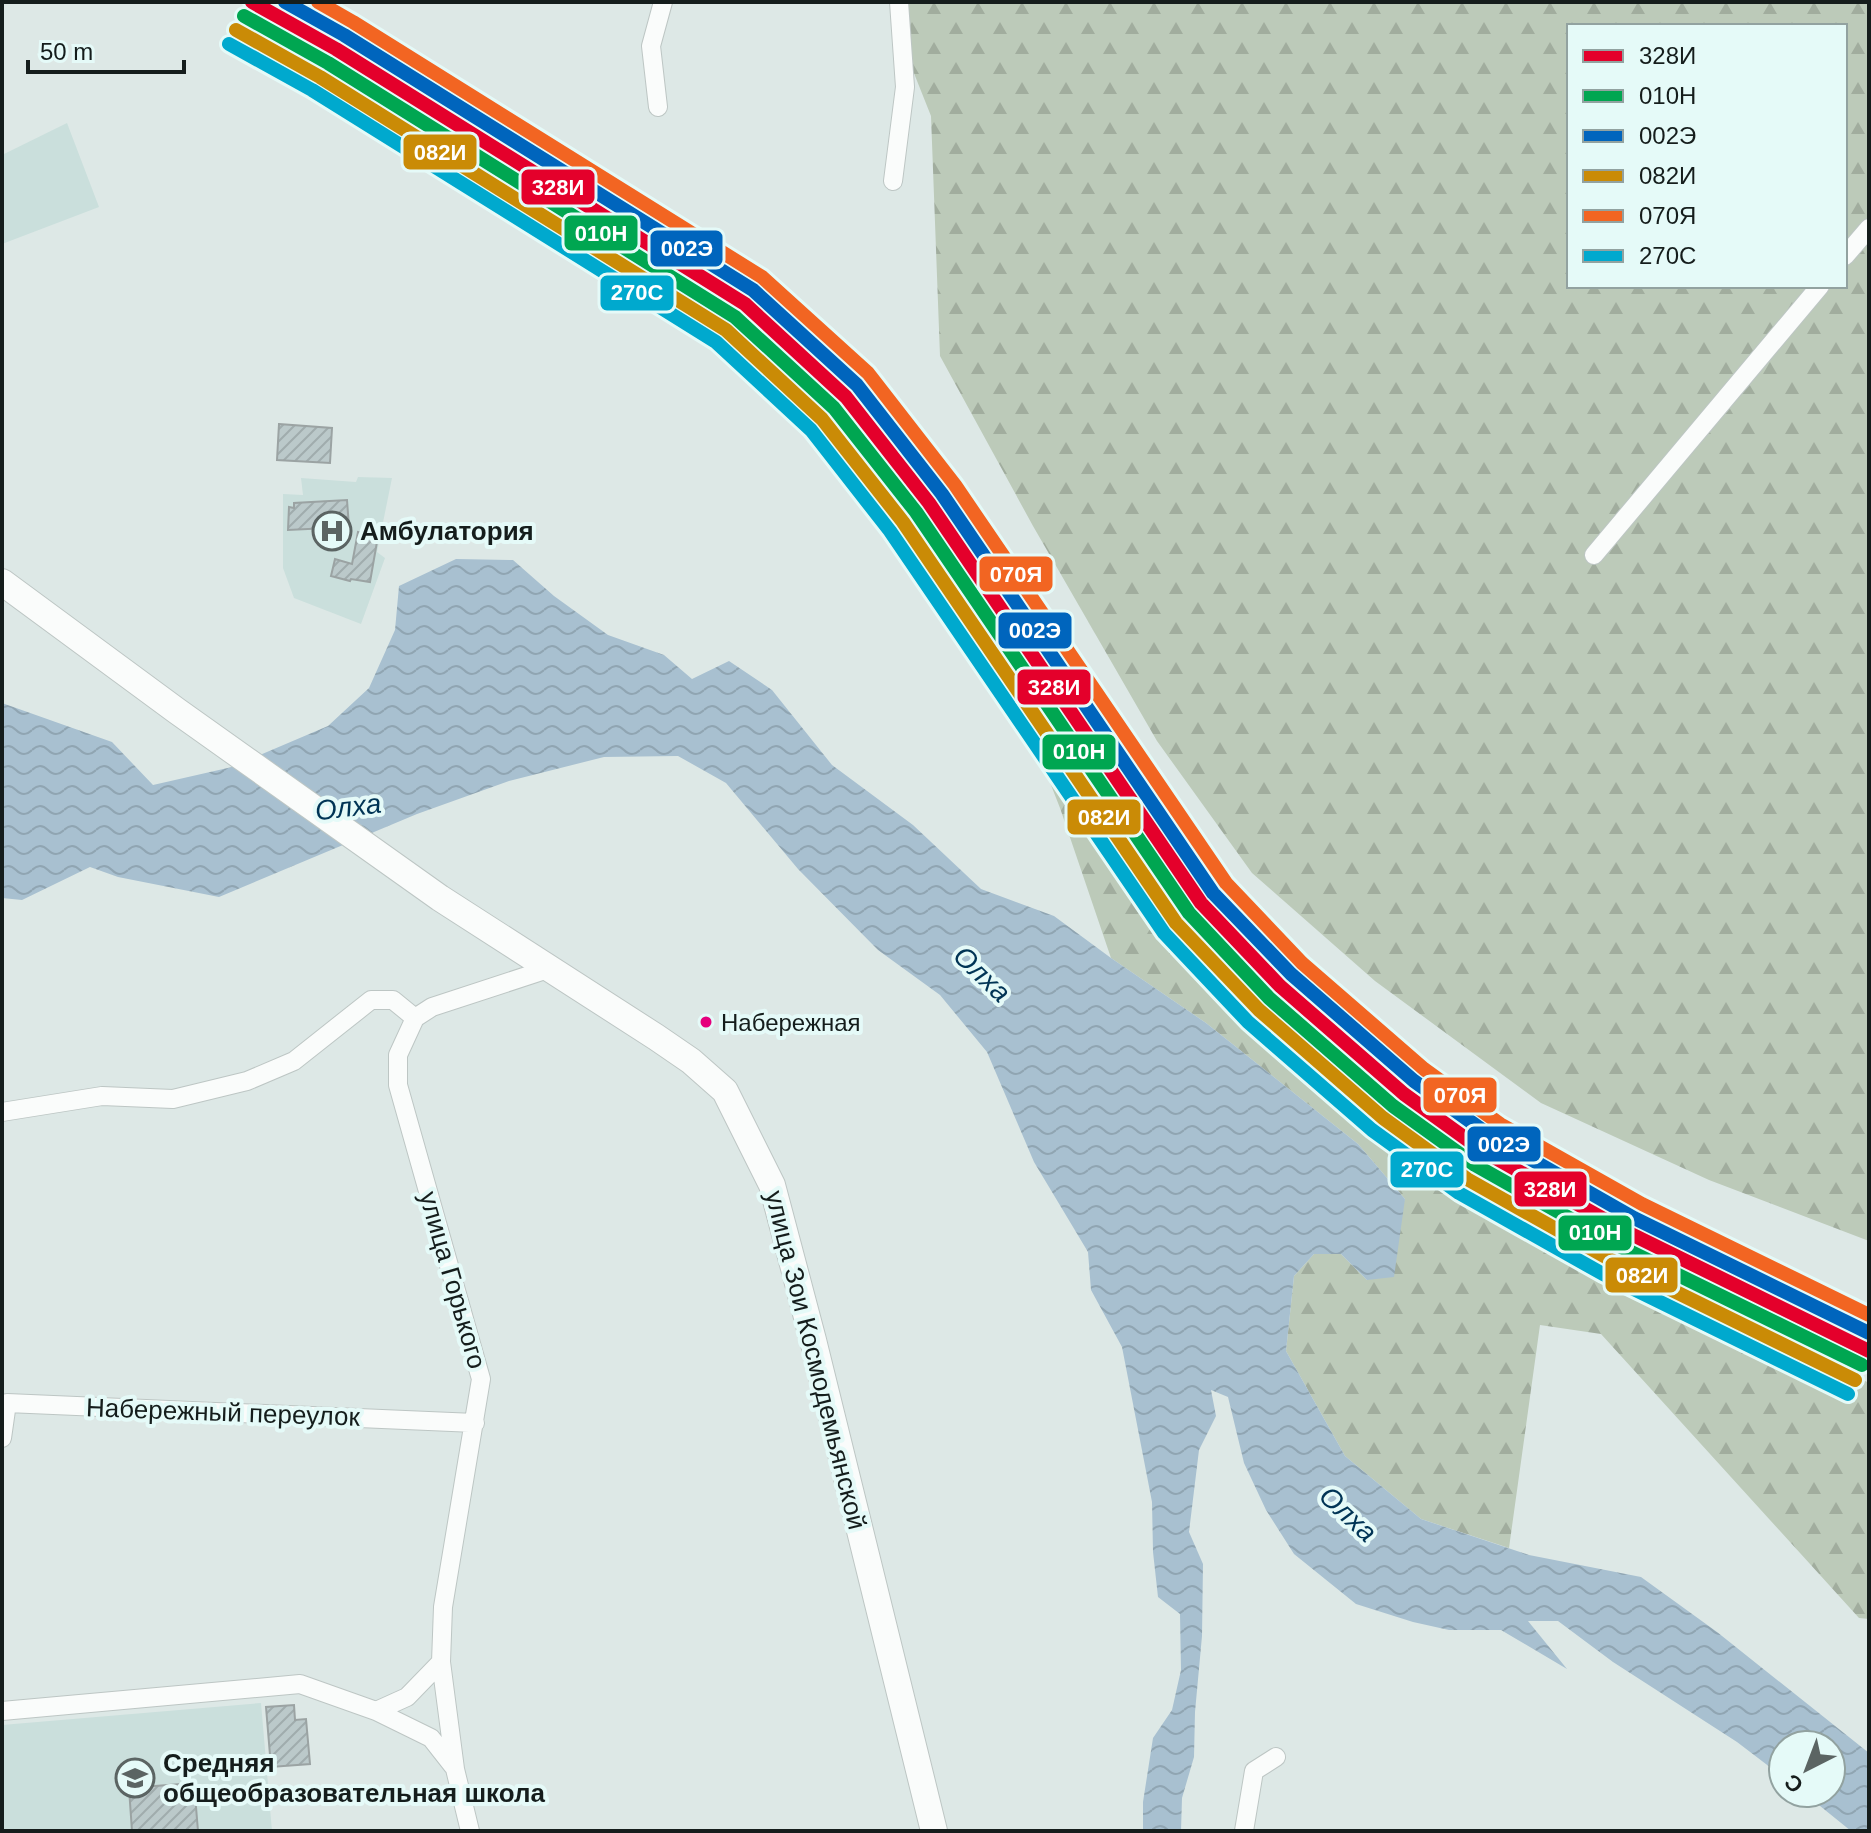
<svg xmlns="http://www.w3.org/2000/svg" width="1871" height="1833" viewBox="0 0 1871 1833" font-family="Helvetica,sans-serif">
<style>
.built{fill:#cadfdc}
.forest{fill:url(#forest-firs);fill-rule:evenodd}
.water{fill:url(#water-waves)}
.building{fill:url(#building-hatch);stroke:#9ba3a3;stroke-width:2}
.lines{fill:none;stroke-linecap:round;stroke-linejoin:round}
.minor-casing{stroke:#bdc6c4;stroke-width:20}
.secondary-casing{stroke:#bdc6c4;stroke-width:28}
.minor{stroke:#fafcfb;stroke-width:18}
.secondary{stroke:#fafcfb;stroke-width:26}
.rail-1-casing{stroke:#e5faf8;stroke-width:20}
.rail-2-casing{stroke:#e5faf8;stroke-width:20}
.rail-3-casing{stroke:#e5faf8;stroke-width:20}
.rail-4-casing{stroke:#e5faf8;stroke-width:20}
.rail-5-casing{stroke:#e5faf8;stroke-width:20}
.rail-6-casing{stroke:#e5faf8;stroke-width:20}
.rail-1{stroke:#e4002b;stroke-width:14}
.rail-2{stroke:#00a651;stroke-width:14}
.rail-3{stroke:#0065bd;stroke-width:14}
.rail-4{stroke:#ca8b06;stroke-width:14}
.rail-5{stroke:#f26522;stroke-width:14}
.rail-6{stroke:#00a9ce;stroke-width:14}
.bus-dot{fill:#e5007d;stroke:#e5faf8;stroke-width:3}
.labels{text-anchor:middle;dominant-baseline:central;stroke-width:8;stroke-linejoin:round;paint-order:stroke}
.bus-label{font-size:24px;fill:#151d1c;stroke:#e5faf8;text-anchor:start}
.poi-label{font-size:26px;font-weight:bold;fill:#151d1c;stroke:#e5faf8;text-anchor:start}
.street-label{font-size:26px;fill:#151d1c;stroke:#e5faf8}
.water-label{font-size:28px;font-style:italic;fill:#003455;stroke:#e5faf8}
.line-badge{stroke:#e5faf8;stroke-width:3}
.badge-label{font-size:22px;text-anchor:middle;font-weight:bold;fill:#fff}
</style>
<defs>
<pattern id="forest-firs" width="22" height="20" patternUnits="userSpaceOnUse" patternTransform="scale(2)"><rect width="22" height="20" fill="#bccab9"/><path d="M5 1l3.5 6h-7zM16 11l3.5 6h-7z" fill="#a1ad9e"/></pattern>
<pattern id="water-waves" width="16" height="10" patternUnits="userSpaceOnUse" patternTransform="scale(2)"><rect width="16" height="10" fill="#a8c0d0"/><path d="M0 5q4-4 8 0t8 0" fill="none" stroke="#90a5b2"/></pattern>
<pattern id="building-hatch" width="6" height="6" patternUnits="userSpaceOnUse" patternTransform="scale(2)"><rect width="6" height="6" fill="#bbc9ca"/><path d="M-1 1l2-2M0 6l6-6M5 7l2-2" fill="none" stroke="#a0acad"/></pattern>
</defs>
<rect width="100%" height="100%" fill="#dde8e6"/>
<path class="built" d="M67,123L99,207L2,244V155Z
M358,477L392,478L377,552L385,558L361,624L294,598L283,568V494L303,495L301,478L356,482Z
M261,1703L272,1831H2V1725Z"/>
<path class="forest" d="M892,2H1869V1241L1709,1180L1541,1103L1375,981L1252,873L1157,741L1033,526L940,356L931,116L892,18ZM1569,26H1845V286H1569Z
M986,619L1165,876L1260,996L1384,1110L1458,1164L1869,1383V1619L1859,1618L1601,1334L1540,1325L1509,1548L1421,1519L1345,1456L1286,1351L1294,1276L1314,1254H1341L1367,1280L1405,1199L1358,1144L1206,1023L1111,958L1060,808Z"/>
<path class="water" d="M456,559L513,560L554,596L608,635L664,655L692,679L729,661L772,690L832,765L913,825L981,889L1054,916L1111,958L1206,1023L1358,1144L1405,1199L1394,1277L1367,1280L1341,1254H1314L1294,1276L1286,1351L1345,1456L1421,1519L1529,1555L1641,1577L1717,1632L1869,1753V1831H1851L1804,1793H1831V1745H1783V1777L1737,1742L1613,1662L1558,1621H1528L1567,1669L1501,1630H1449L1413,1622L1356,1604L1294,1554L1266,1510L1244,1463L1228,1397L1211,1390L1216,1416L1199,1450L1189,1532L1203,1564L1202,1636L1195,1712L1194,1757L1182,1798L1181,1831H1143V1802L1153,1738L1172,1710L1181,1670L1180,1614L1158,1597L1153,1552L1152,1502L1122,1347L1091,1290L1088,1252L1034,1162L987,1052L940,995L878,950L798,869L726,783L678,756L604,757L509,781L417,814L219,897L118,877L90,867L22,900L2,898V703L112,742L153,785L232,767L328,726L369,688L395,630L399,586Z"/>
<path class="building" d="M279,424L332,428L330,463L277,460Z
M347,500L349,527L288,530L289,507L294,508V503Z
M358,532L378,536L370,582L351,579L350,581L331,576L335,559L352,564Z
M294,1705L295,1720L306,1719L310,1764L271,1767L266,1707Z
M194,1783L198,1831H132L129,1788Z"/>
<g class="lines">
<g class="minor-casing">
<path id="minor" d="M658,107L651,46L663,2
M893,181L905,87L899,2
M1845,256L1869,228
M1594,555L1820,286
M2,1112L102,1096L173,1099L247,1081L294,1061L371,1000H393L415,1018
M2,1438L7,1403L475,1423
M2,1711L300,1684L376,1711L431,1738L453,1766
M376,1711L407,1697L441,1662
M470,1831L455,1769L441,1662L443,1607L481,1379L398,1085V1055L415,1018L432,1007L548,969
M1244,1831L1254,1771L1276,1757"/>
</g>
<g class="secondary-casing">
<path id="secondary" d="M2,582L177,711L440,898L656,1037L691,1061L725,1091L772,1185L813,1340L934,1831"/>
</g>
<use href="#minor" class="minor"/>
<use href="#secondary" class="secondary"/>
<g class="rail-1-casing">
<path id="rail-1" d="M252,2L336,49L745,304L846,397L929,503L1201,903L1280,986L1404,1094L1483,1151L1627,1232L1869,1351"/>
</g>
<g class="rail-2-casing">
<path id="rail-2" d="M244,16L328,63L735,317L834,408L916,512L1189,913L1269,998L1393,1106L1475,1165L1619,1246L1862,1365"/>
</g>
<g class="rail-3-casing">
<path id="rail-3" d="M285,2L344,35L753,290L857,385L942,494L1213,893L1291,974L1414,1081L1492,1137L1634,1218L1869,1333"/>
</g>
<g class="rail-4-casing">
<path id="rail-4" d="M236,30L320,77L726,330L822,419L903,522L1176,923L1259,1010L1383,1118L1467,1179L1611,1260L1855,1380"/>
</g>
<g class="rail-5-casing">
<path id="rail-5" d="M318,2L353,22L762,277L868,373L955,485L1226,883L1302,963L1424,1069L1500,1124L1642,1204L1869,1315"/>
</g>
<g class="rail-6-casing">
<path id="rail-6" d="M229,44L312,90L716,342L811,430L890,531L1164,933L1248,1022L1372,1130L1459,1193L1603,1274L1848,1394"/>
</g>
<use href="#rail-1" class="rail-1"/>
<use href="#rail-2" class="rail-2"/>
<use href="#rail-3" class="rail-3"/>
<use href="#rail-4" class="rail-4"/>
<use href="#rail-5" class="rail-5"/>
<use href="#rail-6" class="rail-6"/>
</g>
<defs>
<g id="hospital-ring" transform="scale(2)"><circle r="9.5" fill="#e5faf8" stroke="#5b6463" stroke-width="1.5"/><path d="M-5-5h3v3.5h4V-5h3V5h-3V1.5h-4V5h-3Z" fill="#5b6463"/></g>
<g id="school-ring" transform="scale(2)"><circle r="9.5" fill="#e5faf8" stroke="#5b6463" stroke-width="1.5"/><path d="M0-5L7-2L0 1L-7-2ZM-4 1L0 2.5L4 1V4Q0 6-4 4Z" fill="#5b6463"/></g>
</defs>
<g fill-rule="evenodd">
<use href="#hospital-ring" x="332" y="531"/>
<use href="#school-ring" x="135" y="1778"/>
</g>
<circle class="bus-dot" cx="706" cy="1022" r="7"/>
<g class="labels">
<g class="bus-label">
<text x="721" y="1022">Набережная</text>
</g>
<g class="poi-label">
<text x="360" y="531">Амбулатория</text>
<text x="163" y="1763">Средняя<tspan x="163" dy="30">общеобразовательная школа</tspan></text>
</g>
<g class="street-label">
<text transform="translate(453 1280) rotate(74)">улица Горького</text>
<text transform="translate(816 1360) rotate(76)">улица Зои Космодемьянской</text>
<text transform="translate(223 1412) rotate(2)">Набережный переулок</text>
</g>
<g class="water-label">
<text transform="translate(348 807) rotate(-7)">Олха</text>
<text transform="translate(982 974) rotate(44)">Олха</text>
<text transform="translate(1348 1514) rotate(43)">Олха</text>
</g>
</g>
<g class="line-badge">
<rect x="402" y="133" width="76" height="38" rx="8" fill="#ca8b06"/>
<rect x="520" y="168" width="76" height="38" rx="8" fill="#e4002b"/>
<rect x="563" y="214" width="76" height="38" rx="8" fill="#00a651"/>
<rect x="649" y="229" width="75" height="39" rx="8" fill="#0065bd"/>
<rect x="599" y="274" width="76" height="38" rx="8" fill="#00a9ce"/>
<rect x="978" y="555" width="76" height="38" rx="8" fill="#f26522"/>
<rect x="997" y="611" width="76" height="39" rx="8" fill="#0065bd"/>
<rect x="1016" y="668" width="76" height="38" rx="8" fill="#e4002b"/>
<rect x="1041" y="733" width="76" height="38" rx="8" fill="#00a651"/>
<rect x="1066" y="798" width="76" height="38" rx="8" fill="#ca8b06"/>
<rect x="1422" y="1076" width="76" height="38" rx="8" fill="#f26522"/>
<rect x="1466" y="1125" width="76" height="38" rx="8" fill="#0065bd"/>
<rect x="1389" y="1150" width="76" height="39" rx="8" fill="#00a9ce"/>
<rect x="1513" y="1170" width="75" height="38" rx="8" fill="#e4002b"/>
<rect x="1557" y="1214" width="76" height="38" rx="8" fill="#00a651"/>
<rect x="1604" y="1256" width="75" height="38" rx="8" fill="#ca8b06"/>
</g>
<g class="badge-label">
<text x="440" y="160">082И</text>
<text x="558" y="195">328И</text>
<text x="601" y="241">010Н</text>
<text x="687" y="256">002Э</text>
<text x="637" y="300">270С</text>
<text x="1016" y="582">070Я</text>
<text x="1035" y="638">002Э</text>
<text x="1054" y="695">328И</text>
<text x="1079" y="759">010Н</text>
<text x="1104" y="825">082И</text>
<text x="1460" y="1103">070Я</text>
<text x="1504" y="1152">002Э</text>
<text x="1427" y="1177">270С</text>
<text x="1550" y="1197">328И</text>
<text x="1595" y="1240">010Н</text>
<text x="1642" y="1283">082И</text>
</g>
<rect width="1871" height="1833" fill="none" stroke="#151d1c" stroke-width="8"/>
<rect x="1567" y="24" width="280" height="264" fill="#e5faf8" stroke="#92a2a0" stroke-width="2"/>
<rect x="1583" y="50" width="40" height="12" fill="#e4002b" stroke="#92a2a0" stroke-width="2"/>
<text x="1639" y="64" font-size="24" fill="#151d1c">328И</text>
<rect x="1583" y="90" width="40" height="12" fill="#00a651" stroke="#92a2a0" stroke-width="2"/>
<text x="1639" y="104" font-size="24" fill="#151d1c">010Н</text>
<rect x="1583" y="130" width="40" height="12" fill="#0065bd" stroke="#92a2a0" stroke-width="2"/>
<text x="1639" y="144" font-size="24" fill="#151d1c">002Э</text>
<rect x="1583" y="170" width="40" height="12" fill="#ca8b06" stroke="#92a2a0" stroke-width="2"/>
<text x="1639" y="184" font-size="24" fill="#151d1c">082И</text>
<rect x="1583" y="210" width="40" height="12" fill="#f26522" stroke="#92a2a0" stroke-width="2"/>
<text x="1639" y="224" font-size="24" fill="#151d1c">070Я</text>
<rect x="1583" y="250" width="40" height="12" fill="#00a9ce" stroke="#92a2a0" stroke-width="2"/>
<text x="1639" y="264" font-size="24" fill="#151d1c">270С</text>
<g transform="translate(1807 1769) rotate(222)"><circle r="38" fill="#e5faf8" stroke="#92a2a0" stroke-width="2"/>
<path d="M0-6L14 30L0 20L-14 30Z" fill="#5b6463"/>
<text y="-12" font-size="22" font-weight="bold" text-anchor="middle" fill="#151d1c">С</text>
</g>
<path d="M28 60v12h156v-12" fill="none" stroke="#151d1c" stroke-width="4"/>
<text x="40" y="60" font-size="24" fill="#151d1c" stroke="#e5faf8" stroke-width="6" paint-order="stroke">50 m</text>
</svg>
